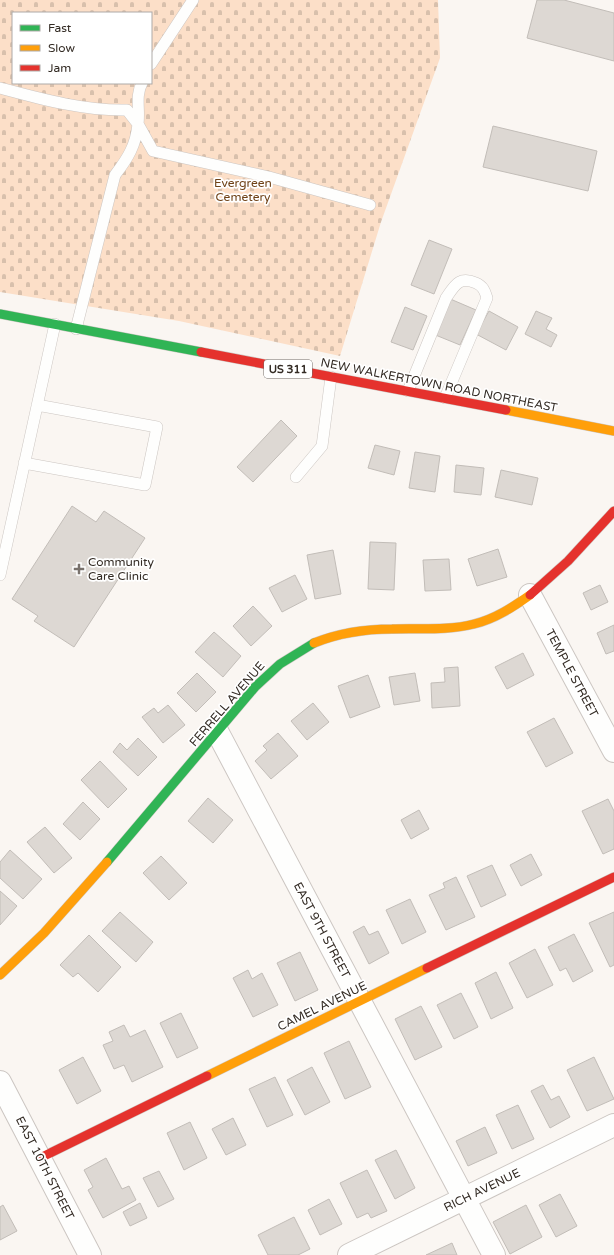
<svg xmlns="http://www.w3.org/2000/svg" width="614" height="1255" viewBox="0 0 614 1255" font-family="'Varela Round',sans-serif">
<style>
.cemetery{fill:url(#cemetery-stones);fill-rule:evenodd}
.building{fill:#ddd8d3;stroke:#c2bdb8}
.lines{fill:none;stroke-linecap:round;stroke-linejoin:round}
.lane-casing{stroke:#ccc6c2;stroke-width:12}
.street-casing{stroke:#ccc6c2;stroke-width:24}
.fast-casing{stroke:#ccc6c2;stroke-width:10}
.slow-casing{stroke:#ccc6c2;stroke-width:10}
.jam-casing{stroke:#ccc6c2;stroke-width:10}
.lane{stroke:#fefefd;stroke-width:11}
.street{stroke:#fefefd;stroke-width:22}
.fast{stroke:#30b455;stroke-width:9}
.slow{stroke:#ff9f0a;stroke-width:9}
.jam{stroke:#e5322d;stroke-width:9}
.poi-dot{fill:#79726c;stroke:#fff;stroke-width:1.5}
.labels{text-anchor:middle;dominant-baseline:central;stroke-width:3.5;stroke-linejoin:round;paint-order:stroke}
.shield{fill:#fff;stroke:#706b66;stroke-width:1}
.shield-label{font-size:11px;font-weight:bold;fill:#332b24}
.park-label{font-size:12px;fill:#6f4217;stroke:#fff}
.street-label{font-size:12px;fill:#332b24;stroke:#fff}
.poi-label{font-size:12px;fill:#332b24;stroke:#fff;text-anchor:start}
</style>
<defs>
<pattern id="cemetery-stones" width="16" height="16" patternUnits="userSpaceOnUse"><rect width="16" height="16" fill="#fcdfc8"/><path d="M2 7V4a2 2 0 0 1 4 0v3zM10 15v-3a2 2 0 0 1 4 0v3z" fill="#d8c0ac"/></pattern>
</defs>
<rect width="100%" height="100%" fill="#faf6f2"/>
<path class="cemetery" d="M0,0H438L440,58L381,222L340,356L179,321L0,292ZM13,13H151V83H13Z"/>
<path class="building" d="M537,0H564L614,13V61L527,38Z
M493,126L597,151L588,191L483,167Z
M429,240L452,249L434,294L411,285Z
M448,298L476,310L460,345L433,334Z
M405,307L427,316L413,350L391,342Z
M489,311L518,327L506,350L476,334Z
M536,311L552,318L546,329L557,335L551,347L525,334Z
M281,420L297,436L253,482L237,467Z
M375,445L400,451L394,475L368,468Z
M415,452L440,456L435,492L409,488Z
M456,465L484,468L481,495L454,492Z
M501,470L538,478L532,505L495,497Z
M72,506L96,522L104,511L145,538L74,647L34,621L38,616L12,599Z
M370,542L396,543L394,590L368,589Z
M498,549L507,577L477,586L468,559Z
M333,550L341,594L315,599L307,555Z
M449,559L451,590L425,591L423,560Z
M295,575L307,599L282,612L269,588Z
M600,585L608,602L591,610L583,593Z
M253,606L272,626L251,646L233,626Z
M614,625V651L606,654L597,633Z
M214,632L241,656L223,677L195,652Z
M523,653L534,675L507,689L495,667Z
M458,667L460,706L432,708L431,683L445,682L444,668Z
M197,673L216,692L196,712L177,693Z
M415,673L420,701L394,705L389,677Z
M368,675L380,707L350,718L338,686Z
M313,703L329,722L307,740L291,721Z
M168,705L185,725L163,743L142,717L154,708L158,713Z
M554,718L573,753L546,767L527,732Z
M278,733L298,756L271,779L255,761L267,750L263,746Z
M138,738L157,757L138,776L113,752L120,743L127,750Z
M100,761L127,789L108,808L81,780Z
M208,798L233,820L213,843L188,821Z
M608,799L614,811V849L603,854L582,811Z
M83,802L100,819L80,840L63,824Z
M419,810L429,829L411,839L401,820Z
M45,827L72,858L54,873L27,842Z
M10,850L42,879L23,899L0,878V862Z
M531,854L542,875L521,886L510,865Z
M161,856L187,883L169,900L143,873Z
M492,865L506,895L481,907L467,876Z
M456,877L475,917L446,930L429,895L445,888L443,883Z
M0,891L17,906L0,925Z
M410,899L426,932L402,944L386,910Z
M120,912L153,942L136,962L102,931Z
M614,912V965L610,967L589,923Z
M364,926L369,935L378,931L389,953L369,964L353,932Z
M574,934L593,971L573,982L566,968L560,971L548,947Z
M89,935L121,967L98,992L78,973L73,977L60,965Z
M535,949L553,985L527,998L509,963Z
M300,952L318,990L295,1001L277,963Z
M248,970L252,979L262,973L278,1005L253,1017L233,978Z
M496,972L513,1008L491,1019L475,983Z
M461,993L478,1027L454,1039L437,1005Z
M421,1006L442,1047L415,1060L395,1019Z
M181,1013L198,1048L177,1058L160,1023Z
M124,1025L130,1037L145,1030L163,1067L132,1082L124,1065L114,1069L103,1045L113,1041L109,1032Z
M349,1041L371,1087L345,1099L324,1053Z
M83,1057L101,1091L77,1104L59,1070Z
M594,1057L614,1099L587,1111L567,1070Z
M312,1067L330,1102L305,1115L287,1080Z
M275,1077L293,1115L267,1127L249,1089Z
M543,1085L551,1100L559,1096L570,1117L550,1128L531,1091Z
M518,1105L534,1139L512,1149L496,1115Z
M233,1118L246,1145L226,1155L212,1129Z
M190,1122L207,1158L184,1170L167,1133Z
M485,1127L497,1153L468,1166L456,1141Z
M396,1150L415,1188L395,1199L375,1160Z
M106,1158L122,1189L129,1186L136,1200L103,1218L88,1190L93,1187L84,1170Z
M367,1170L387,1211L371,1218L368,1213L357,1218L340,1183Z
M159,1171L174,1199L158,1207L143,1178Z
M560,1194L577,1226L556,1237L539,1205Z
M329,1199L342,1224L320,1235L308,1210Z
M140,1203L147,1218L130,1226L123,1212Z
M3,1205L17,1231L0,1240V1207Z
M526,1205L542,1237L510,1254L493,1222Z
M294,1217L310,1249L298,1255H268L258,1235Z
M452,1243L457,1255H426Z"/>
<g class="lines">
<g class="lane-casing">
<path id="lane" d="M151,64L193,0
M0,88C41,99 84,111 127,110L138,124L153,151L269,177L370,205
M76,329L115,175C128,158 136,145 138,124C140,109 135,96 142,83
M408,391L446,298C455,285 459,276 476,283C483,286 485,291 487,298L445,398
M24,463L145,485L157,427L37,405
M296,477L322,446L331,377
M0,575L55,324"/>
</g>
<g class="street-casing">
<path id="street" d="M530,595L614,751
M218,733L494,1255
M0,1082L90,1255
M349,1255L614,1125"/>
</g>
<g class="fast-casing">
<path id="fast" d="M0,314L201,352
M107,862L255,687L280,664L314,643"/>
</g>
<g class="slow-casing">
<path id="slow" d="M506,410L614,431
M314,643C339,633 365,629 392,629C419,628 447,631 474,624C495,619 513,607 530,595
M0,975L44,933L107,862
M207,1076L427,968"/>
</g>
<g class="jam-casing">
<path id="jam" d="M201,352L506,410
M530,595L568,561L614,511
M427,968L614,877
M40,1158L207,1076"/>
</g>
<use href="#lane" class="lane"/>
<use href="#street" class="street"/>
<use href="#fast" class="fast"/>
<use href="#slow" class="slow"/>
<use href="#jam" class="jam"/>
</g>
<path class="poi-dot" d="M77 563h4v4h4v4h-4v4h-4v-4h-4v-4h4z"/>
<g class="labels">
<rect class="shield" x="264" y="360" width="48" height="18" rx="3"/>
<g class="shield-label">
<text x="288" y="369">US 311</text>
</g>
<g class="park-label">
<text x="243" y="183">Evergreen<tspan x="243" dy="14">Cemetery</tspan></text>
</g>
<g class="street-label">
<text transform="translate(439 385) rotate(11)">NEW WALKERTOWN ROAD NORTHEAST</text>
<text transform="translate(572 673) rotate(62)">TEMPLE STREET</text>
<text transform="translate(227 704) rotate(-49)">FERRELL AVENUE</text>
<text transform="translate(322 930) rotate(62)">EAST 9TH STREET</text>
<text transform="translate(322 1006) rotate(-26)">CAMEL AVENUE</text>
<text transform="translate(45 1168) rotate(63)">EAST 10TH STREET</text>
<text transform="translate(482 1190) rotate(-26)">RICH AVENUE</text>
</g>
<g class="poi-label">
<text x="88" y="562">Community<tspan x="88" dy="14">Care Clinic</tspan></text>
</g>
</g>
<rect x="12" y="12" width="140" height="72" fill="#ffffff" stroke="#adaaa7"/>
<rect x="20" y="25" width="20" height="6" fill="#30b455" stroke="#adaaa7"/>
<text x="48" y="32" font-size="12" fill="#332b24">Fast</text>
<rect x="20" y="45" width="20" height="6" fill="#ff9f0a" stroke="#adaaa7"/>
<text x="48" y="52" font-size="12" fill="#332b24">Slow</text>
<rect x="20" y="65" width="20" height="6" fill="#e5322d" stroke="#adaaa7"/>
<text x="48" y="72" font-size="12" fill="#332b24">Jam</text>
</svg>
